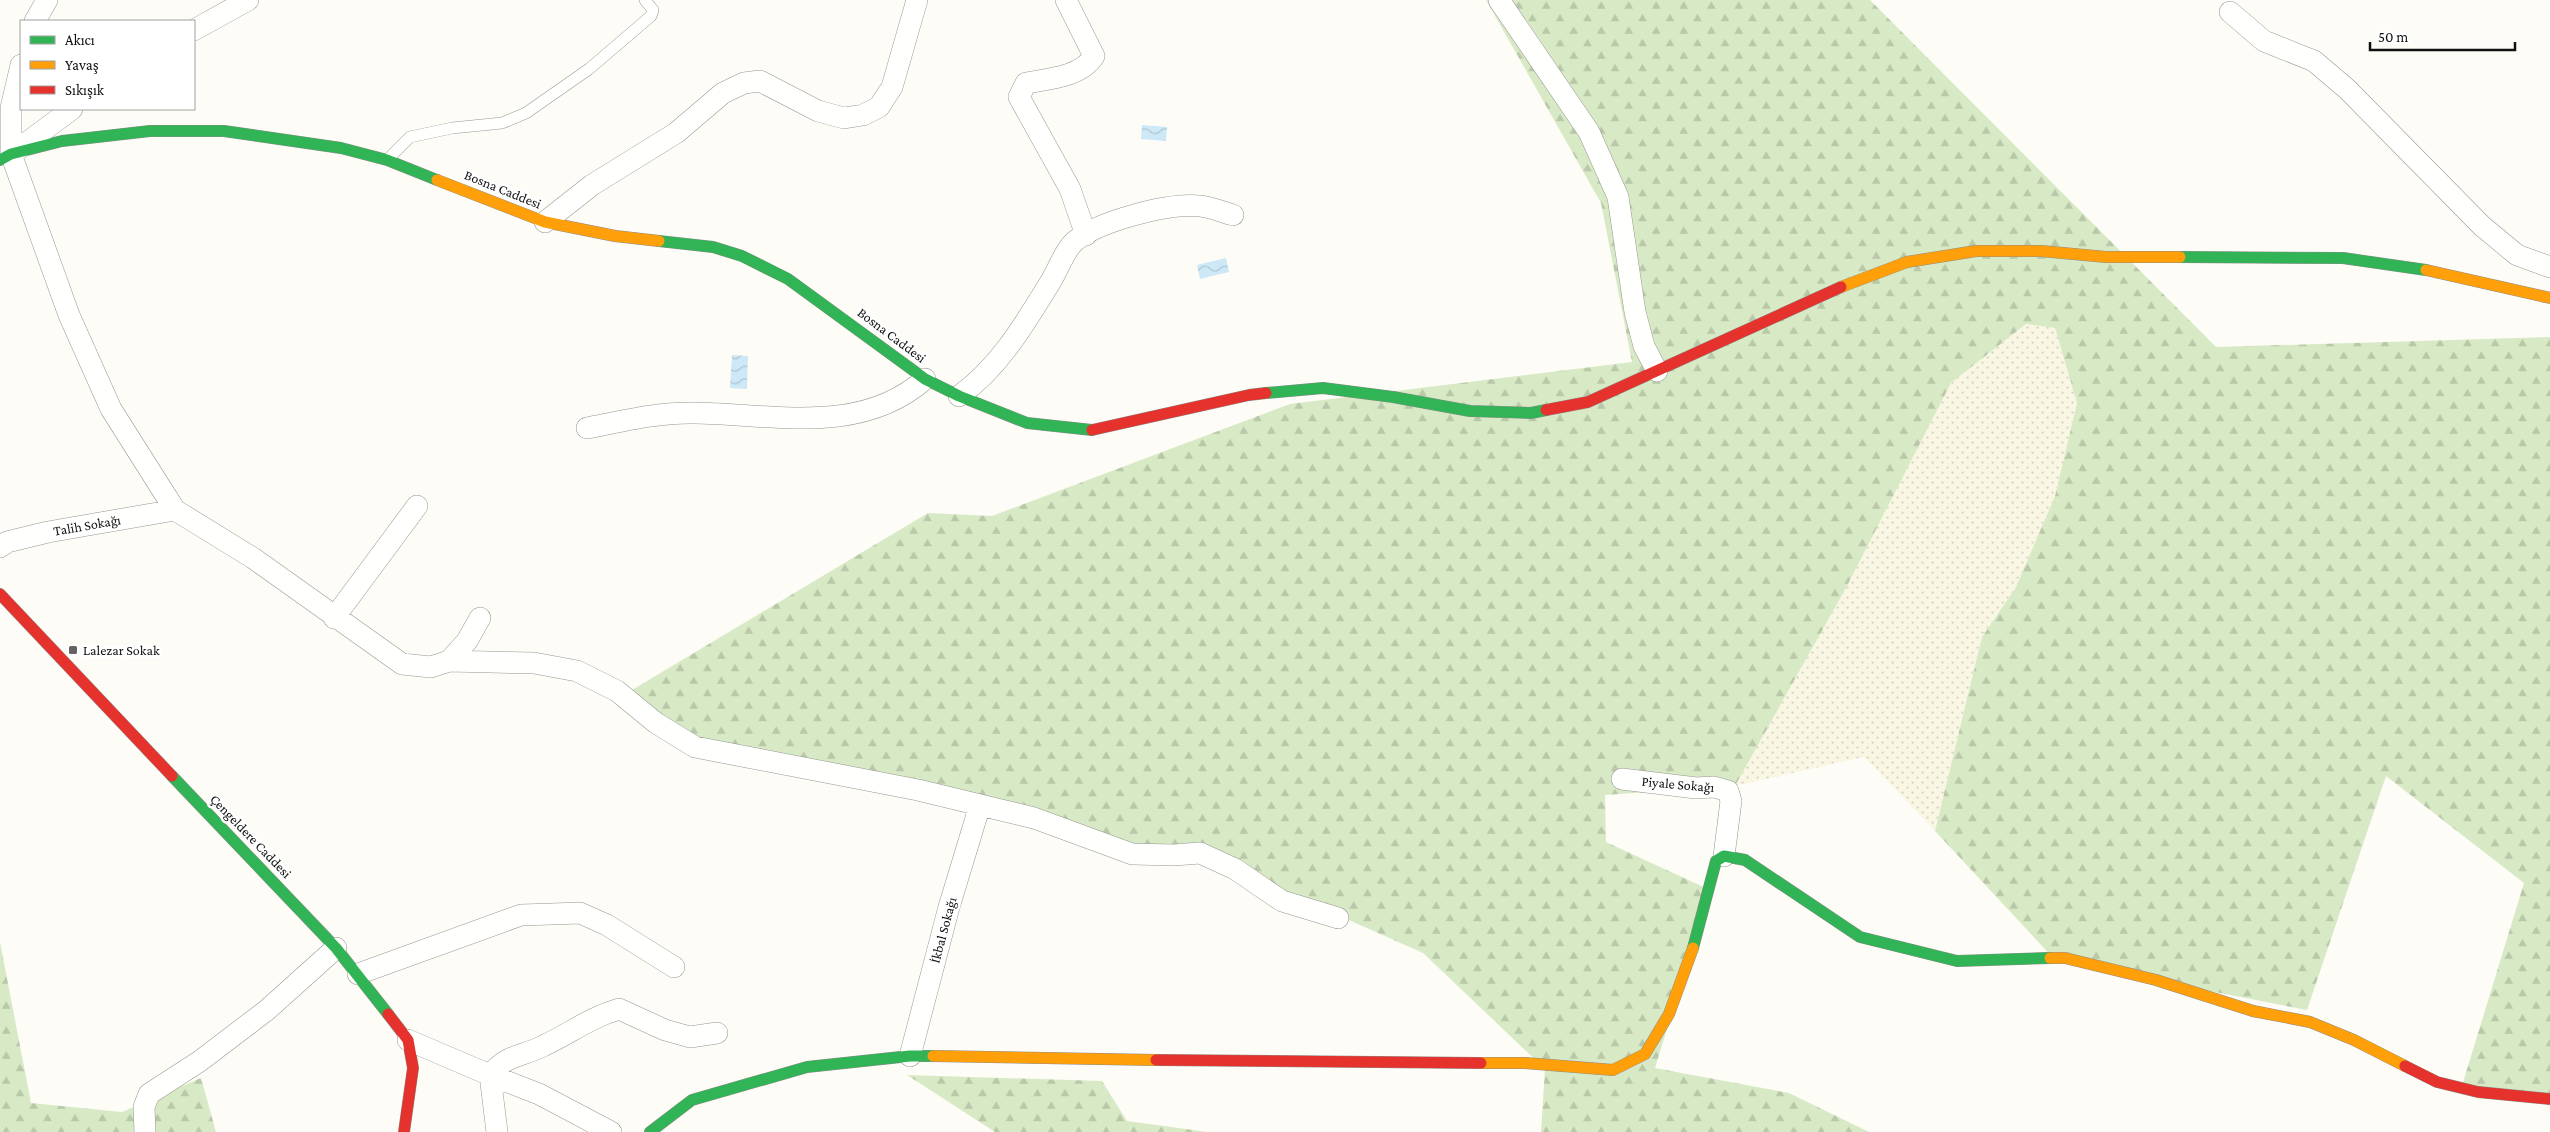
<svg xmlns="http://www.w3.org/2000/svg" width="2550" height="1132" viewBox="0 0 2550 1132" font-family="'Crimson Pro',serif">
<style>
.farmland{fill:url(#farmland-dots)}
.forest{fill:url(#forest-firs)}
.water{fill:url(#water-waves)}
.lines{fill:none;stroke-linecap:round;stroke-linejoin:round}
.lane-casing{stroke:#979795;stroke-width:12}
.street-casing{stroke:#979795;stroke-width:22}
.fast-casing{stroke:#8e8d8b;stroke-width:12}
.slow-casing{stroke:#8e8d8b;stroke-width:12}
.jam-casing{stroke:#8e8d8b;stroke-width:12}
.lane{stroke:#fffffe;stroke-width:11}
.street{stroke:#fffffe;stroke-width:21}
.fast{stroke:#30b455;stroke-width:11}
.slow{stroke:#ff9f0a;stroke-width:11}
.jam{stroke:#e5322d;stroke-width:11}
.poi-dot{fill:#646362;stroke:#fff;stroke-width:2}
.labels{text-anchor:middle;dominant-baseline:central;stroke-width:5;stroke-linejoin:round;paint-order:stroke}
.street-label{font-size:14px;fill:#111;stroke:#fff}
.poi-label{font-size:14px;fill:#111;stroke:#fff;text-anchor:start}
</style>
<defs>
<pattern id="farmland-dots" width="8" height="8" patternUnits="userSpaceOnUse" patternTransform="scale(1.25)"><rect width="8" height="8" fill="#f9f7e4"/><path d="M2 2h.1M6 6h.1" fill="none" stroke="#d4d3c3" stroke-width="1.8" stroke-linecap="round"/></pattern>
<pattern id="forest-firs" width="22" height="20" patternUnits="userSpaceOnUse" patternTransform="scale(1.25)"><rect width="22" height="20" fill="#d8eac5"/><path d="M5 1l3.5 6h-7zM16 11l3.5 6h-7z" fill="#b8c8a8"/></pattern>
<pattern id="water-waves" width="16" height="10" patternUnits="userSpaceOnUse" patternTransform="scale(1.25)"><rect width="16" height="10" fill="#cde8f7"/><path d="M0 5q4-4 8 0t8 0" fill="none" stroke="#afc6d3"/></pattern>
</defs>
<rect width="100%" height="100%" fill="#fdfcf7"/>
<path class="farmland" d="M2026,324L2055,328L2077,403L2055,496L2016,587L1982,637L1935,831L1864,757L1735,786L1846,588L1951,383Z"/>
<path class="forest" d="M1486,0H1870L2216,347L2550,337V1105L2461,1089L2524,883L2386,776L2307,1010L2056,961L1935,831L1982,637L2016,587L2055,496L2077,403L2055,328L2026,324L1951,383L1846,588L1735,786L1605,795L1606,842L1710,890L1655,1068L1789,1093L1869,1132H1541L1545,1069L1423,953L1223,864L705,745L622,696L928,513L992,516L1290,404L1632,362L1601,203Z
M0,942L31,1103L122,1112L201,1078L216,1132H0Z
M907,1075L1102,1081L1127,1121L1208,1132H995Z"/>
<path class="water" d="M1142,125L1167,127L1166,141L1141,139Z
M1226,258L1229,272L1200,279L1197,265Z
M732,355L748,356L747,389L730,388Z"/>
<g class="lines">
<g class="lane-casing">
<path id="lane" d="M388,159L410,137L452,128L502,123L526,113L589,69L651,16L653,10L645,0"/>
</g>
<g class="street-casing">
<path id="street" d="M1066,0L1094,56C1081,77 1048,79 1026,83L1019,97L1070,189L1086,235
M1499,0L1589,132L1618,197L1635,312L1644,346L1657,371
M2230,12L2264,41L2314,61L2347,89L2482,226L2517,255L2550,267
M35,21L47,0
M194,30L248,0
M21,65L11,108V154L69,315L111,409L161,488L175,510L253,558L402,664L431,667L449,661L534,663L577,671L617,691L656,723L695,747L918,790L980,805L1034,818L1132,854L1174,855L1200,853L1235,869L1282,901L1338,918
M17,150L72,109
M545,222L592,185L676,133L723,93L744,83L760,81L818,111L844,118L863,115L879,107L892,87L917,0
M959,396C1000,367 1025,323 1051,281C1058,270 1064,251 1074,242C1098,221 1168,203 1200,206C1211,207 1222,212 1233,215
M587,428C623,421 659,412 695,413C773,414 861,436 925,379
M0,547L7,542L48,532L175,510
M334,618L417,506
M449,661L467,641L480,618
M1622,779L1696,788L1714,787L1728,791L1731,801L1724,856
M358,974L521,915L552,914L580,913L607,925L674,967
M408,1040L490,1075L497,1132
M910,1056L949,907L980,805
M145,1132L144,1107L149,1094L200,1061L267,1010L336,948
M611,1132L539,1094L490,1075C507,1054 521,1057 543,1046C571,1033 589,1018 619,1009L665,1030L690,1037L717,1033"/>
</g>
<g class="fast-casing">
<path id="fast" d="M0,160L11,154L62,141L150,131H224L341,148L387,160L437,180
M659,241L713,247L742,256L788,279L925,379L959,396L1027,423L1092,430
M2180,257L2343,258L2426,270
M1266,393L1323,388L1393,397L1470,411L1531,413L1546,410
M172,776L336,948L388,1014
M1693,948L1716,861L1724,856L1745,860L1860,937L1957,961L2050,958
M650,1132L692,1100L807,1067L910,1056H933"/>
</g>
<g class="slow-casing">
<path id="slow" d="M437,180L545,222L615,236L659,241
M2426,270L2550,298
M1841,287L1907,262L1976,251H2041L2106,257H2180
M2050,958H2065L2156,980L2253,1011L2310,1022L2354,1040L2405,1066
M933,1056L1156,1060
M1481,1063H1525L1613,1070L1645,1054L1669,1014L1693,948"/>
</g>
<g class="jam-casing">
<path id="jam" d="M1546,410L1588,402L1841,287
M1092,430L1249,395L1266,393
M0,594L172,776
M388,1014L408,1040L413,1068L404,1132
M1156,1060L1481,1063
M2405,1066L2437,1082L2478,1092L2550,1099"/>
</g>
<use href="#lane" class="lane"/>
<use href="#street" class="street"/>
<use href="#fast" class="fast"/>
<use href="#slow" class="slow"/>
<use href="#jam" class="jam"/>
</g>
<rect class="poi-dot" x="68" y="645" width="10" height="10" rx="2.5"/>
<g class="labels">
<g class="street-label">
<text transform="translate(503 189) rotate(22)">Bosna Caddesi</text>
<text transform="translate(892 335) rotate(37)">Bosna Caddesi</text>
<text transform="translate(87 525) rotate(-10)">Talih Sokağı</text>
<text transform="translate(1678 784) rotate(5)">Piyale Sokağı</text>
<text transform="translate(251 836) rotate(46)">Çengeldere Caddesi</text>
<text transform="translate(943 930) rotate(-75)">İkbal Sokağı</text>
</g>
<g class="poi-label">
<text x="83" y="650">Lalezar Sokak</text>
</g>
</g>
<rect x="20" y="20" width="175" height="90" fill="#ffffff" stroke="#a0a0a0"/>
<rect x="30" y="36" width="25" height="8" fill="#30b455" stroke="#a0a0a0"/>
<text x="65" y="45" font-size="15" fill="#111111">Akıcı</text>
<rect x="30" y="61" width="25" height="8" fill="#ff9f0a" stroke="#a0a0a0"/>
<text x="65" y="70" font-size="15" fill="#111111">Yavaş</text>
<rect x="30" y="86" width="25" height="8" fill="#e5322d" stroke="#a0a0a0"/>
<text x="65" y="95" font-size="15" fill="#111111">Sıkışık</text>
<path d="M2370 42v8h145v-8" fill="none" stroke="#111111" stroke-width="2.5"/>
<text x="2378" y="42" font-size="15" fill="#111111" stroke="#ffffff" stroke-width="4" paint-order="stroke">50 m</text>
</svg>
